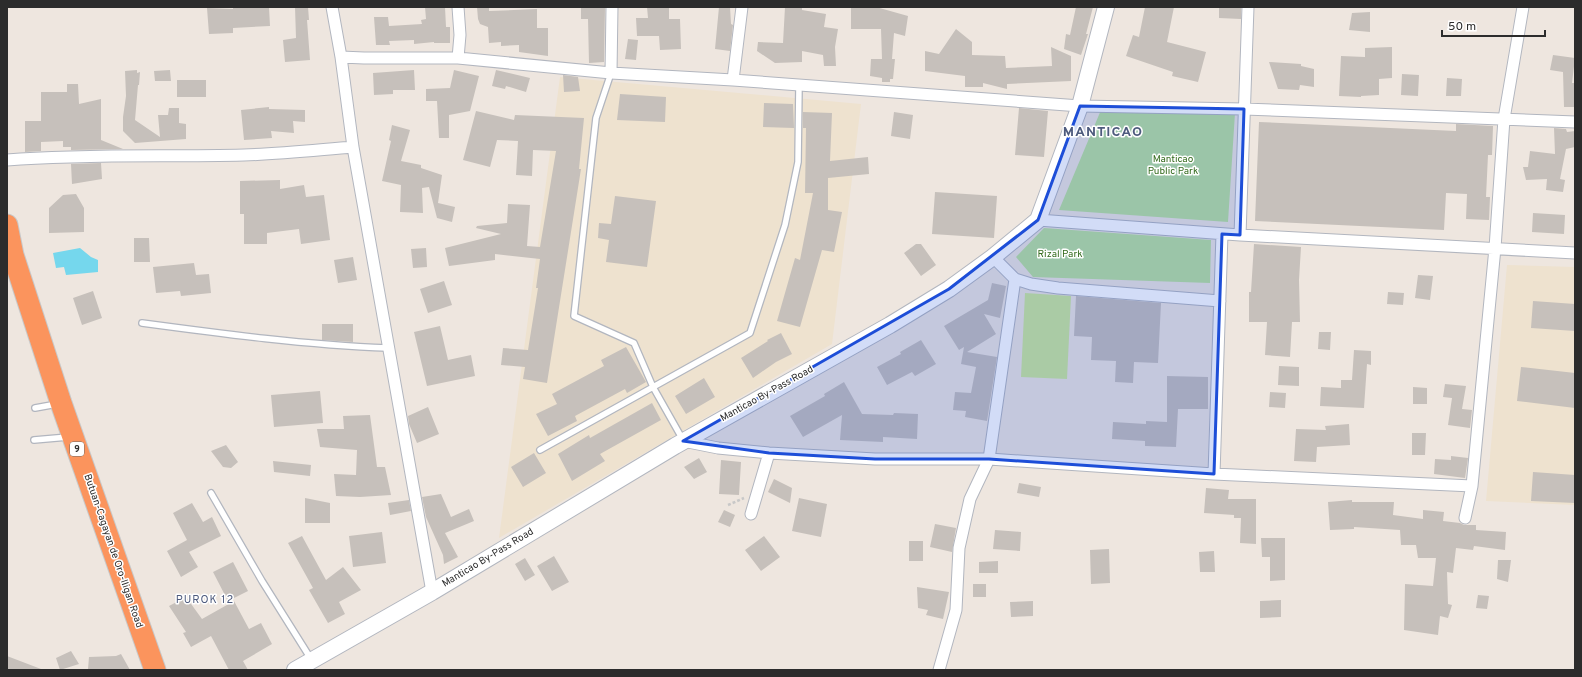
<svg xmlns="http://www.w3.org/2000/svg" width="1582" height="677" viewBox="0 0 1582 677" font-family="Overpass,sans-serif">
<style>
.education{fill:#eee2cf}
.green{fill:#bbe39d}
.pitch{fill:#ceea99}
.water{fill:#75d7ed}
.building{fill:#c6c0bb}
.lines{fill:none;stroke-linecap:round;stroke-linejoin:round}
.lane-casing{stroke:#b2b6bf;stroke-width:8}
.street-casing{stroke:#b2b6bf;stroke-width:13}
.secondary-casing{stroke:#b2b6bf;stroke-width:18}
.highway-casing{stroke:#c8c8c8;stroke-width:23}
.path{stroke:#c8c8c8;stroke-width:2.5;stroke-dasharray:3 2;stroke-linecap:butt}
.lane{stroke:#fff;stroke-width:5.5}
.street{stroke:#fff;stroke-width:11}
.secondary{stroke:#fff;stroke-width:16}
.highway{stroke:#fb945d;stroke-width:21}
.marked{fill:#1d4ed8;fill-opacity:0.2;stroke:#1d4ed8;stroke-width:3;stroke-linejoin:round}
.labels{text-anchor:middle;dominant-baseline:central;stroke-width:3;stroke-linejoin:round;paint-order:stroke}
.shield{fill:#fff;stroke:#6b6b6b;stroke-width:1}
.shield-label{font-size:9px;font-weight:bold;fill:#2c2c2c}
.park-label{font-size:10px;fill:#336a1c;stroke:#fff}
.street-label{font-size:10px;fill:#2c2c2c;stroke:#fff}
.neighbourhood-label{font-size:11px;letter-spacing:1px;fill:#4d5a7d;stroke:#fff}
.district-label{font-size:14px;font-weight:bold;letter-spacing:1px;fill:#4d5a7d;stroke:#fff}
</style>
<rect width="100%" height="100%" fill="#eee6df"/>
<path class="education" d="M560,77L861,104L832,344L499,538Z
M1507,265L1575,267V505L1486,501Z"/>
<path class="green" d="M1101,110L1235,113L1228,222L1059,210Z
M1044,228L1211,240L1210,283L1033,277L1016,257Z"/>
<path class="pitch" d="M1025,293L1071,296L1067,379L1021,377Z"/>
<path class="water" d="M80,248L91,257L98,260V272L66,275L64,267L56,268L53,253Z"/>
<path class="building" d="M233,7H269L270,26L233,28V33L209,34L207,8L233,9Z
M295,7H308L309,20H307L310,60L285,62L283,40L296,38Z
M425,7H445L446,27H450V43H434V42L414,44V40L389,41L390,45H376L374,17H388L389,26L422,24L421,20L426,19Z
M477,7H489V11L537,9V28H548V56L519,52V45L501,46V42L489,43L488,27L480,24L478,19Z
M581,7H605L604,62L589,63L588,19H581Z
M647,7H669V19H680L681,49L660,50L659,36H637L636,18H648Z
M719,7H730L731,24L733,25L730,51L715,49Z
M785,7H802V10L826,14L824,27L838,29L835,47L836,66H824L823,55L802,51V62L775,63L757,51L758,42L783,43Z
M851,7H876L908,16L905,36L894,33L892,59H895L893,79H890V82H882V78L870,76L871,59H882L881,29H851Z
M1076,7H1093L1086,34H1088L1081,55L1064,49L1066,34L1070,35Z
M1145,7H1174L1167,42L1206,52L1198,82L1172,76L1173,72L1126,56L1133,35L1139,37Z
M1219,7H1241V19L1219,18Z
M1370,12V32L1349,30L1352,13Z
M956,29L972,42V55L1005,56L1006,68L1052,66L1051,47L1071,56V81L1007,84V89L983,83V87H965V76L925,71V51L939,54Z
M628,39L638,40L636,60L625,59Z
M1392,47V78L1379,79V95L1361,96V97L1339,96L1341,56L1365,57V48Z
M1553,55L1575,58L1572,83H1575V107H1564L1563,72L1550,70Z
M1269,62L1301,64V66L1314,69V87L1300,85L1299,90L1278,89Z
M137,70V73L140,72L139,85H138L135,120L160,137L158,115H168L169,108H179V123L186,124V139L135,143L123,131V117L126,96L125,71Z
M170,70L171,81H155L154,71Z
M414,70L415,90H393V94L374,95L373,73Z
M454,70L479,76L470,111L449,115V138H439L437,101H426V89L450,88Z
M496,70L530,78L526,92L506,86L505,89L492,86Z
M1402,74L1419,75L1418,96L1401,95Z
M563,75L578,77L580,91L564,92Z
M1447,78L1462,79L1461,96H1446Z
M177,80H206V97H177Z
M67,84H78L79,104L101,99V140L123,149L71,150V147H63V141L41,142V151L25,152V121H41V92H67Z
M620,94L666,97L665,122L617,120Z
M764,103L793,104L794,128L763,127Z
M269,107V109L305,110V122L293,121L294,133L271,131L272,138L244,140L241,110Z
M1019,108L1048,111L1044,157L1015,155Z
M476,111L514,120L515,115L584,118L579,169H581L547,383L523,379L525,367L501,365L503,348L528,350L538,288H536L540,259L495,254V260L449,266L445,248L501,234L476,228L477,226L507,223L508,204L530,205L527,246L540,247L556,151L533,150L532,176L516,175L518,141L497,140L490,167L463,160Z
M803,112L832,113L830,161L868,157L869,174L828,178V210L842,212L834,252L822,250L800,327L777,321L795,258L800,260L813,193H805L806,128H803Z
M894,112L913,115L910,139L891,136Z
M1259,122L1456,131V124L1493,126L1492,155H1488L1486,197H1490L1489,220L1466,219L1467,194L1446,193L1444,230L1255,221Z
M392,125L410,130L401,161L421,165V168L442,175L438,203L455,207L452,222L437,218L429,187L422,188L423,213L400,212L401,185L382,181L391,141L389,140Z
M1554,128L1566,129L1567,132L1575,131V147L1566,149L1560,179L1565,180L1563,192L1546,190L1547,179L1526,180L1523,167H1528L1530,151L1555,154Z
M101,163L102,179L72,184L71,164Z
M280,180V189L304,185L306,197L324,195L330,240L301,244L299,229L267,233V244H244V214H240V181Z
M935,192L997,196L994,238L932,234Z
M76,194L84,208V232L49,233V208L63,195Z
M615,196L656,201L647,267L606,262L609,240L598,238L599,223L611,224Z
M1533,213L1565,215L1564,234L1532,232Z
M134,238H149L150,262H134Z
M916,244H921L936,265L921,276L904,253Z
M1254,244L1301,247L1299,280L1300,322H1292L1290,357L1265,355L1267,322H1249V292H1251Z
M426,248L427,267L413,268L411,249Z
M353,257L357,280L338,283L334,260Z
M194,263L196,275L209,274L211,293L181,296L180,291L156,293L153,267Z
M1418,275L1433,276L1430,300L1415,298Z
M444,281L452,305L428,313L420,289Z
M992,283L1006,286L1000,318L984,314L996,334L967,352L997,357L987,421L965,417L966,411L953,410L955,392L971,393L976,367L961,364L964,347L959,350L944,326L988,300Z
M93,291L102,318L82,325L73,298Z
M1388,292L1404,293L1403,305L1387,304Z
M1076,296L1161,303L1158,363L1134,362L1133,383L1115,382L1116,361L1091,360L1092,337L1074,336Z
M1533,301L1575,304V331L1531,328Z
M322,324H353V342L322,340Z
M440,326L448,360L471,355L475,376L427,386L414,332Z
M1319,332H1331L1330,350L1318,349Z
M781,333L792,354L776,362L753,378L741,358L768,341L767,340Z
M921,340L936,364L915,376L912,372L887,385L877,367L901,354L900,352Z
M626,347L646,382L627,393L625,389L575,416L577,421L548,436L536,414L557,404L552,394L604,366L601,360Z
M1354,350L1371,351V365L1367,364L1364,408L1320,406L1321,387L1341,388V380H1352Z
M1279,366L1299,367V386L1278,385Z
M1521,367L1575,373V408L1517,401Z
M1167,376L1208,377V409H1178L1176,447L1145,446V441L1112,439L1113,422L1146,424V421L1167,422Z
M704,378L715,397L686,414L675,396Z
M844,382L862,414L893,415L894,413L918,414L917,439L883,437V442L840,440L842,415L803,437L790,416L825,396L824,394Z
M1445,384L1466,386L1462,409L1472,410L1470,428L1448,425L1452,398L1443,397Z
M1413,387L1427,388V404H1413Z
M320,391L323,423L274,427L271,395Z
M1270,392L1286,393L1285,408L1269,407Z
M652,403L661,420L600,454L605,461L572,481L558,454L589,435L590,438Z
M428,407L439,434L417,443L409,424L408,416Z
M370,415L377,467H385L391,495L360,497L336,496L334,474L356,475L357,450L320,447L317,429H344L343,416Z
M1349,424L1350,445L1317,447L1316,462L1294,461L1296,429L1326,430L1325,426Z
M1412,433H1426L1425,455H1412Z
M226,445L238,462L231,468L223,467L211,451Z
M534,453L546,473L523,487L511,467Z
M1451,456L1468,458L1465,478L1434,474L1435,459L1451,460Z
M699,458L707,472L694,479L684,467Z
M721,460L741,462L739,495L719,494Z
M273,461L311,465L310,476L274,472Z
M1533,472L1575,475V503L1531,501Z
M774,479L792,488L790,503L768,492Z
M1019,483L1041,487L1039,497L1017,493Z
M1206,488L1229,490L1228,499H1256V544L1240,543L1241,518H1234V515L1204,513Z
M441,494L451,517L469,509L474,521L445,533L458,557L444,564L443,555L426,517L422,497Z
M305,498L330,503V523H305Z
M799,498L827,504L821,537L792,531Z
M409,500L411,511L390,515L388,503Z
M1352,500V502H1394L1393,515L1423,519V510L1444,512L1443,521L1460,523L1464,525H1476V530L1506,532L1505,550L1474,546L1473,550L1456,548L1453,573L1447,572L1448,604L1452,605L1448,618L1440,616L1438,635L1404,630L1405,584L1433,586L1436,558H1418L1416,545H1401L1400,530L1354,527V529L1330,530L1328,502Z
M192,503L203,522L212,517L221,536L189,552L198,567L181,577L167,551L187,540L173,513Z
M724,510L735,515L730,527L718,522Z
M935,524L956,528L952,552L930,547Z
M995,530L1021,532L1020,551L993,549Z
M382,532L386,563L353,567L349,536Z
M302,536L326,580L343,567L361,590L339,602L345,614L328,623L309,590L313,588L288,543Z
M764,536L780,557L761,571L745,550Z
M1261,538H1285V580L1270,581V557H1262Z
M909,541H923V561H909Z
M1109,549L1110,583L1091,584L1090,550Z
M1214,551L1215,572H1200L1199,552Z
M554,556L569,582L552,591L537,566Z
M525,558L535,575L525,581L515,564Z
M1498,560H1511L1508,582L1497,579Z
M998,561V573H979V562Z
M233,562L248,591L228,601L213,572Z
M973,584H986V597H973Z
M917,587L949,592L943,619L926,615L928,610L918,608Z
M1478,595L1489,596L1487,609L1476,608Z
M186,597L202,619L234,601L249,629L261,623L272,644L243,661L248,670H229L211,636L191,647L183,633L186,632L169,606Z
M1281,600V617L1260,618V601Z
M1033,601V616L1011,617L1010,602Z
M71,651L79,664L60,670L56,658Z
M121,654L130,670L88,669L89,657L116,656Z
M7,656L41,669V670H7Z"/>
<g class="lines">
<g class="lane-casing">
<path id="lane" d="M611,73L596,118L574,316L634,343L653,387L683,440
M142,323C224,334 306,345 388,348
M35,408L57,404
M34,440L68,437
M540,450L750,333L785,225L798,162L799,85
M211,493L262,581L311,659"/>
</g>
<g class="street-casing">
<path id="street" d="M332,7L341,57L353,147L432,592
M458,7L460,35L458,58
M341,57L364,58H458L611,73L733,80L1080,106L1244,109L1575,122
M611,73L612,7
M733,80L742,7
M7,160C86,154 165,157 244,155C280,154 316,150 353,147
M1038,220L1240,235L1575,253
M1240,235L1248,7
M1015,279L1031,284L1058,288L1220,301
M683,441L718,448L769,453L875,459H989L1214,474L1472,486
M1214,474L1222,234
M751,514L769,453
M1465,518L1472,486L1495,248L1504,119L1523,7
M939,670L956,610L959,548L970,499L989,459L1015,279L993,257"/>
</g>
<g class="secondary-casing">
<path id="secondary" d="M295,670L432,592L675,446L890,325L949,289L993,257L1038,220L1080,106L1106,7"/>
</g>
<g class="highway-casing">
<path id="highway" d="M7,225L13,255L61,403L155,670"/>
</g>
<path class="path" d="M728,505L744,498"/>
<use href="#lane" class="lane"/>
<use href="#street" class="street"/>
<use href="#secondary" class="secondary"/>
<use href="#highway" class="highway"/>
</g>
<path class="marked" d="M1080,106L1244,109L1240,235L1222,234L1214,474L989,459H875L769,453L683,441L949,289L1038,220Z"/>
<g class="labels">
<rect class="shield" x="70" y="442" width="14" height="14" rx="3"/>
<g class="shield-label">
<text x="77" y="449">9</text>
</g>
<g class="park-label">
<text x="1173" y="159">Manticao<tspan x="1173" dy="12">Public Park</tspan></text>
<text x="1060" y="254">Rizal Park</text>
</g>
<g class="street-label">
<text transform="translate(767 394) rotate(-29)">Manticao By-Pass Road</text>
<text transform="translate(113 551) rotate(71)">Butuan-Cagayan de Oro-Iligan Road</text>
<text transform="translate(488 558) rotate(-31)">Manticao By-Pass Road</text>
</g>
<g class="neighbourhood-label">
<text x="205" y="600">PUROK 12</text>
</g>
<g class="district-label">
<text x="1103" y="132">MANTICAO</text>
</g>
</g>
<rect width="1582" height="677" fill="none" stroke="#2c2c2c" stroke-width="16"/>
<path d="M1442 30v6h103v-6" fill="none" stroke="#2c2c2c" stroke-width="2"/>
<text x="1448" y="30" font-size="12" fill="#2c2c2c" stroke="#ffffff" stroke-width="3" paint-order="stroke">50 m</text>
</svg>
